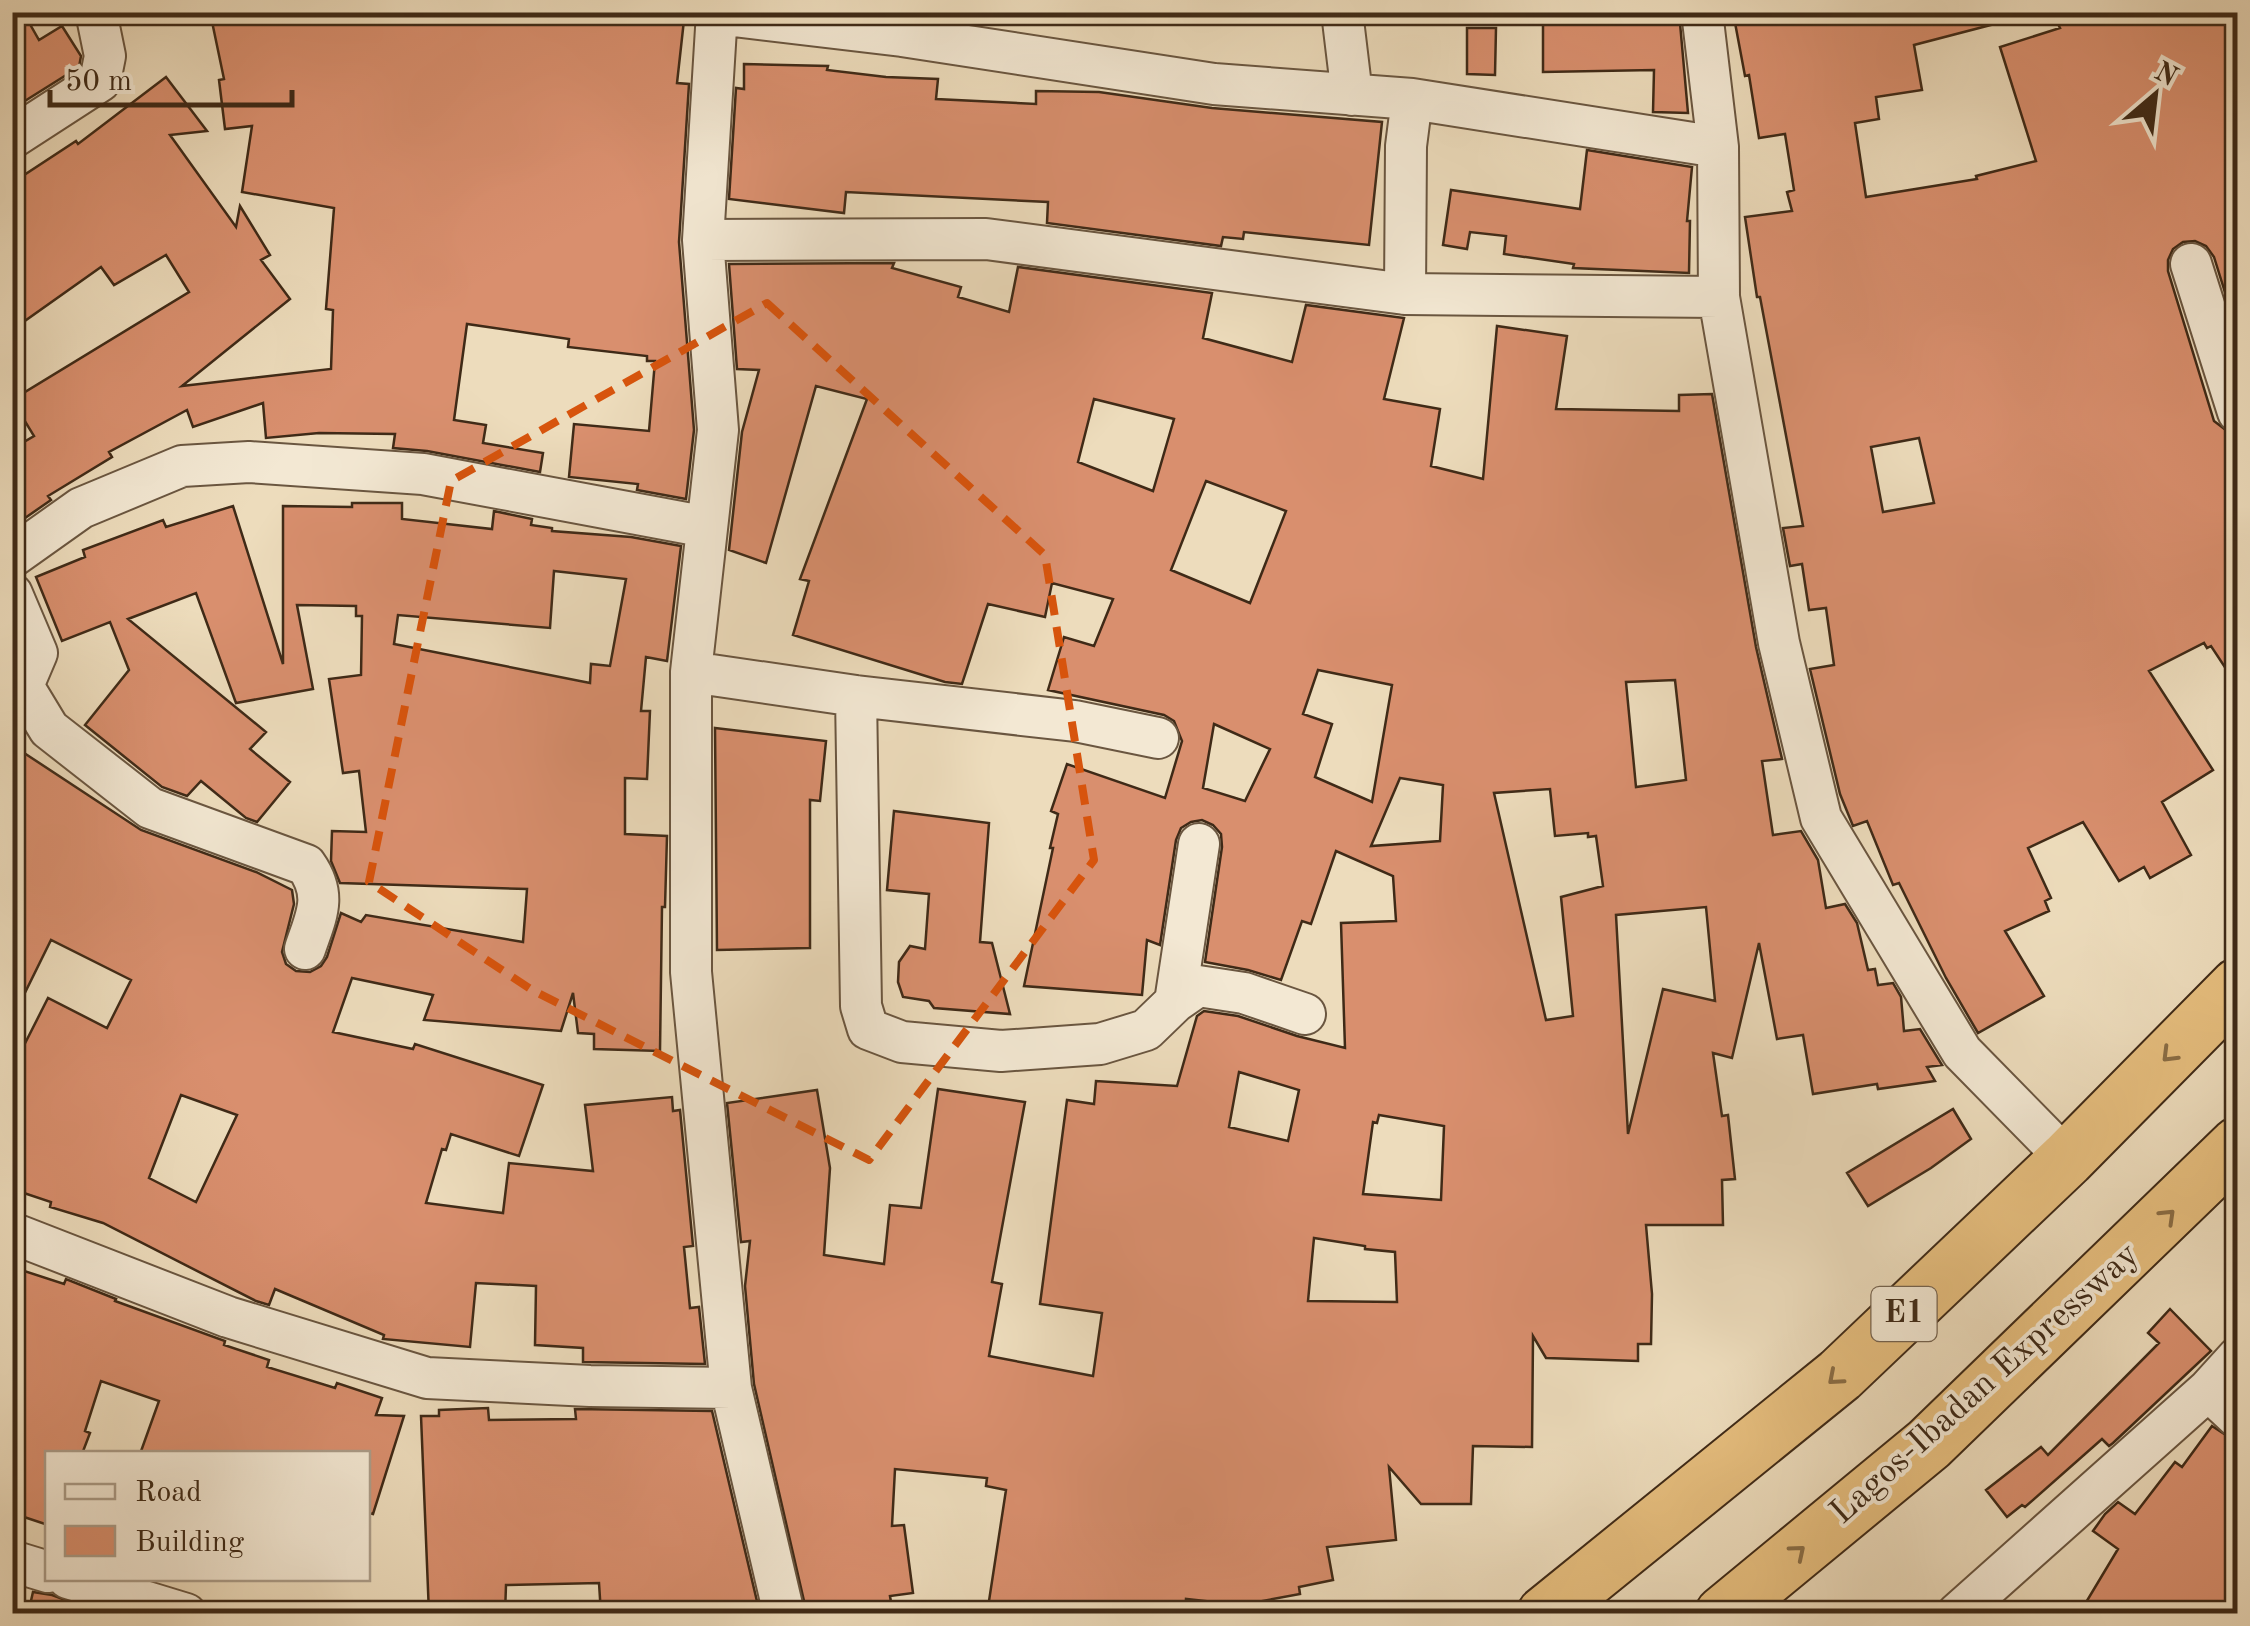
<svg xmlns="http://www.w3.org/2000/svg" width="2250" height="1626" viewBox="0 0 2250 1626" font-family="'Old Standard TT',serif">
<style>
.building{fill:#d98f6e;stroke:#3f2a17;stroke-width:2.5;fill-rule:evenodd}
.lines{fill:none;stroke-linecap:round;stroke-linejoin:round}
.minor-casing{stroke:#6a5640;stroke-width:44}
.highway-casing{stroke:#3f2a17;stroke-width:59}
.minor{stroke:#f3e8d3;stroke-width:40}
.highway{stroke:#e6be7e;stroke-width:55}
.oneway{stroke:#8a6d45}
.marked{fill:none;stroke:#d7540d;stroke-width:8;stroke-dasharray:20 12;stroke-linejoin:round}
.labels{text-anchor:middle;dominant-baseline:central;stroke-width:8;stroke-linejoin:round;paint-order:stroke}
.shield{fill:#f3e8d3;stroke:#75634f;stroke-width:2.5}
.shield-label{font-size:32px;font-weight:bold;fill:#3f2a17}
.street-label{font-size:35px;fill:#3f2a17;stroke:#f3e8d3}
</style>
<rect width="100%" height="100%" fill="#eddcbc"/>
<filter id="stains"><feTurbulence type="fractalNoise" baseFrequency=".002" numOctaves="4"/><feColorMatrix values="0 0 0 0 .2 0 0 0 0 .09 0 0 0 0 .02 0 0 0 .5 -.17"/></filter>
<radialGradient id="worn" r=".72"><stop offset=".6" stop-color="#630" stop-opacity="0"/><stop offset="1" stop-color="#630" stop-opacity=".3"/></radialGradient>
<path class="building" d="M12,12H23L39,40L62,26L81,56L79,67L12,109Z
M210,12H622L684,20L677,83L689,84L679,242L694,430L686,499L637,490L638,484L569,477L574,424L649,431L655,361H647V356L568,347L569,339L467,324L454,420L486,425L483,443L543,453L540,472L427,451L393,448L395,434L319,433L266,438L263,403L193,427L187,410L109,452L112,457L48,496L51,500L12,527V449L34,436L12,400L189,292L166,255L114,285L101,267L12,330V183L76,141L78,144L166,77L207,131L170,135L236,227L240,206L270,255L261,260L290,299L182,386L331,369L333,310L326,309L334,208L242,192L252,126L225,129L219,80L224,79Z
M1655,12H1679L1688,113L1653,112L1654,70L1543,72V17L1655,16Z
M1733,12H2005L2006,21L1914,45L1922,90L1876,97L1879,119L1855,123L1866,197L1977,179L1976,176L2036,161L2000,47L2060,28L2052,12H2238V301L2229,305L2214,257L2206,246L2195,241L2183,242L2173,249L2168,260V271L2214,421L2231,434L2238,449V687L2211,646L2207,648L2204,643L2149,671L2213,770L2162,802L2191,855L2150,878L2144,867L2119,881L2083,822L2028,848L2051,898L2045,901L2049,911L2005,931L2044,996L1978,1033L1946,978L1899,883L1893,885L1867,821L1853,826L1840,794L1810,669L1834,665L1826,608L1809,610L1802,564L1790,566L1783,528L1803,526L1760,297H1757L1745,217L1792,211L1787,192L1794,190L1785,134L1759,138L1749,75L1745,76ZM1919,438L1934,503L1883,512L1871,447Z
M1467,28H1496L1495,75L1467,74Z
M744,64L828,66L827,70L886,77L938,79L936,99L1036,104V91L1099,92L1212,108L1382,122L1369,245L1244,232L1243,239L1223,237L1221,246L1047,223L1048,202L846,192L844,213L729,199L736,88L744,89Z
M1587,150L1692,167L1687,221H1690L1689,273L1573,268L1574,264L1504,254L1506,236L1470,232L1467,249L1443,245L1451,190L1580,209Z
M894,263L892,268L961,287L958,297L1009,312L1018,267L1212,293L1203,338L1292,362L1306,305L1404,318L1384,399L1440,409L1431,466L1483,479L1497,326L1567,336L1556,409L1679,411V395L1712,394L1756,647L1782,759L1762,761L1773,835L1801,831L1818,860L1826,908L1845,904L1857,923L1868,970L1875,969L1878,985L1893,983L1901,997L1904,1031L1920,1029L1942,1065L1927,1067L1935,1081L1878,1089L1877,1084L1813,1094L1803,1035L1777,1039L1759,943L1732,1058L1713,1053L1722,1116L1728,1115L1735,1179L1722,1180L1723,1225H1646L1652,1294L1651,1344H1638V1361L1546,1358L1533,1336L1532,1447L1473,1446L1471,1504H1421L1389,1467L1396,1540L1327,1547L1333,1580L1299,1587L1300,1594L1241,1605L1186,1599L1185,1614H987L1006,1490L986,1486L987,1478L895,1469L892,1526L904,1525L913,1593L890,1596L893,1614H807L754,1384L745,1286L750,1241L741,1242L727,1103L817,1090L830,1168L824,1255L884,1264L890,1205L921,1208L938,1089L1025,1102L992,1282L1002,1284L989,1356L1093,1376L1102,1313L1040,1304L1067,1100L1094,1104L1096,1081L1177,1086L1197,1016L1204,1011L1238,1016L1297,1036L1345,1048L1341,923L1396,921L1393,876L1336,851L1311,924L1302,921L1281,980L1248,970L1205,962L1222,847L1221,834L1213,825L1202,820L1191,822L1181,828L1176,840L1160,945L1147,940L1142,995L1024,986L1053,848H1050L1058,814L1051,811L1067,764L1165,798L1182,741L1174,721L1164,715L1048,690L1064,637L1094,646L1113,599L1052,583L1045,617L988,604L962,684L945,682L793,635L809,581L800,579L867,399L816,386L766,563L729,550L742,432L759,370L737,369L729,264ZM1094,399L1174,419L1153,491L1078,462ZM1206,481L1286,511L1250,603L1171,570ZM1318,670L1392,685L1372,802L1315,777L1332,724L1303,714ZM1675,680L1686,780L1636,787L1626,682ZM1214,724L1270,749L1245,801L1203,788ZM1400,778L1443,785L1440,841L1371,846ZM1550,789L1555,836L1588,833V837L1596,836L1603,886L1561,897L1573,1016L1546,1020L1494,793ZM1706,907L1715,1001L1663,989L1628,1134L1616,915ZM1239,1072L1299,1090L1288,1141L1229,1127ZM1379,1115L1444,1126L1441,1200L1363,1194L1373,1122L1377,1123ZM1314,1238L1365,1246V1249L1395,1252L1397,1302L1308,1301Z
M352,503H402V519L492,529L494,511L532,519L531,525L552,528V531L631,537L681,546L667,661L646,657L641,711H650L647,779L625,778V834L667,836L665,907H662L660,1051L594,1049V1034L578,1033L573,993L561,1031L424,1020L433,995L352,978L333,1032L413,1049L415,1044L543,1085L519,1156L451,1134L446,1150L442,1149L426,1203L503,1213L509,1163L593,1171L585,1105L672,1097L673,1111L680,1110L693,1246L684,1247L690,1308L699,1307L705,1364L583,1362V1348L535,1345L536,1286L476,1283L470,1347L383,1339L384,1335L275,1289L269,1305L256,1301L103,1223L50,1207L51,1202L12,1189V1069L48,998L107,1028L131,980L51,940L12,1019V745L141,830L256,872L292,890L294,904L282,952L286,964L296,971L310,972L321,966L327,957L341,913L361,922L366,915L523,942L527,889L340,883L331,861L332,831L366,832L359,771L343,773L329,679L361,675L362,616H356V606L297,605L313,689L236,703L196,593L128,619L266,732L250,749L290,782L257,822L246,818L201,781L187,796L162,787L85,725L129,670L110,622L62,641L36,577L85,557L83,550L163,520L166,527L233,506L283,664V506L352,507ZM554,571L626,579L610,666L591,664L590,683L394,644L398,615L550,628ZM181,1095L237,1115L196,1202L149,1178Z
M715,728L826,741L820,801L810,800V948L717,950Z
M894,811L989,823L980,942L992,943L1010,1014L934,1008L929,1001L903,997L898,982L899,962L910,946L925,949L929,894L887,890Z
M1953,1109L1971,1139L1931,1168L1868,1206L1847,1173Z
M12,1267L64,1284L66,1279L116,1299L115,1301L225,1341L224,1345L269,1360L267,1367L335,1388L337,1383L382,1398L376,1415L404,1416L373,1514L368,1513V1454H140L159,1401L101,1381L85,1431L90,1433L82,1454H48V1525L12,1513Z
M2170,1309L2211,1351L2113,1443L2109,1446L2102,1439L2025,1507L2022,1505L2007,1517L1986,1490L2041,1447L2048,1455L2159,1343L2148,1333Z
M488,1408L489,1420L576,1419L575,1409L712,1411L760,1614H601L599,1583L506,1585L505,1614H429L421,1416H439V1410Z
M2212,1426L2238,1443V1614H2079L2118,1549L2093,1531L2105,1514L2118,1502L2135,1514L2175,1462L2182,1467Z
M33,1592L52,1595L103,1614H28Z"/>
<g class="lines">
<g class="minor-casing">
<path id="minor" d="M717,12L703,240L718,430L691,672V972L731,1388L784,1614
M1342,12L1352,95
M1702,12L1718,147L1719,297L1779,643L1821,818L1962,1052L2067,1159
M717,14L902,36L1214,84L1412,99L1718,147
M12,138L100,81L105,56L96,12
M703,240L986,239L1405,294L1719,297
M2191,264L2238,412
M1405,294L1406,146L1412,99
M12,557L81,508L182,466L249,462L423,474L707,527
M12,594L37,653L23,686L49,729L150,808L306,865C328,896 316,916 305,949
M691,672L856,696L1075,721L1158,738
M856,696L861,1006L868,1029L902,1042L1001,1051L1100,1044L1146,1030L1175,1002L1198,986L1244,993L1305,1014
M1175,1002L1199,844
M12,1233L228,1317L427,1378L590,1386L731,1388
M2208,1390L2238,1418
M12,1561L48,1572
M68,1578L186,1614
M1957,1614L2208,1390L2238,1357"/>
</g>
<g class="highway-casing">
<path id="highway" d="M1545,1614L1840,1375L2067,1159L2238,986
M1723,1614L1929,1444L2238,1145"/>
</g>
<use href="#minor" class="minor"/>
<use href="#highway" class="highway"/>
</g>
<defs><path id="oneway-chevron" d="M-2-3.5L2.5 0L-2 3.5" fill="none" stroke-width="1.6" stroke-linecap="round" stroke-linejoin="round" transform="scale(2.5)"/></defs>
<g class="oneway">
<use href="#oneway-chevron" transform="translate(2169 1055) rotate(135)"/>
<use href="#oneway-chevron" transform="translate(2168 1216) rotate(-44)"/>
<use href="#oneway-chevron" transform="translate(1835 1378) rotate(139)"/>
<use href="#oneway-chevron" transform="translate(1798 1552) rotate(-40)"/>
</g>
<path class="marked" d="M767,303L1045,555L1094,860L869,1160L532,990L369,882L451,481Z"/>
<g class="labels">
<rect class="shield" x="1871.5" y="1287" width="65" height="54" rx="8"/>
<g class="shield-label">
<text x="1904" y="1314">E1</text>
</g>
<g class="street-label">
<text transform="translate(1985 1384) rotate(-42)">Lagos-Ibadan Expressway</text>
</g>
</g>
<rect width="2250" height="1626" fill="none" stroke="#eddcbc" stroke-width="50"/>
<rect x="15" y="15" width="2220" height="1596" fill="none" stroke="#3f2a17" stroke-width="5"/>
<rect x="25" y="25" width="2200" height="1576" fill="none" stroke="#3f2a17" stroke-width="2.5"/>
<rect x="45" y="1451" width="325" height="130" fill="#f3e8d3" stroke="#ab9c88" stroke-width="2.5"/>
<rect x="65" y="1484" width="50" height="15" fill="#f3e8d3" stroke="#ab9c88" stroke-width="2.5"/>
<text x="135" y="1501" font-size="30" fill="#3f2a17">Road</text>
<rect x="65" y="1526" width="50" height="30" fill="#d98f6e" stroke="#ab9c88" stroke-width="2.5"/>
<text x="135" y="1551" font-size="30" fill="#3f2a17">Building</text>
<g transform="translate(2155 95) rotate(28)" stroke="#f3e8d3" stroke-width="8" paint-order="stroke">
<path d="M0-8L18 38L0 25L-18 38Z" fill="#3f2a17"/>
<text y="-15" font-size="28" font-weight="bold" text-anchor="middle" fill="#3f2a17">N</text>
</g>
<path d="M50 90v15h242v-15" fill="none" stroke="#3f2a17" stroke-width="5"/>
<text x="65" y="90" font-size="30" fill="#3f2a17" stroke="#f3e8d3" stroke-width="8" paint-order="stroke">50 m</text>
<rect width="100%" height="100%" filter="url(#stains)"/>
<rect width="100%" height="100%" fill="url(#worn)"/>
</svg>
